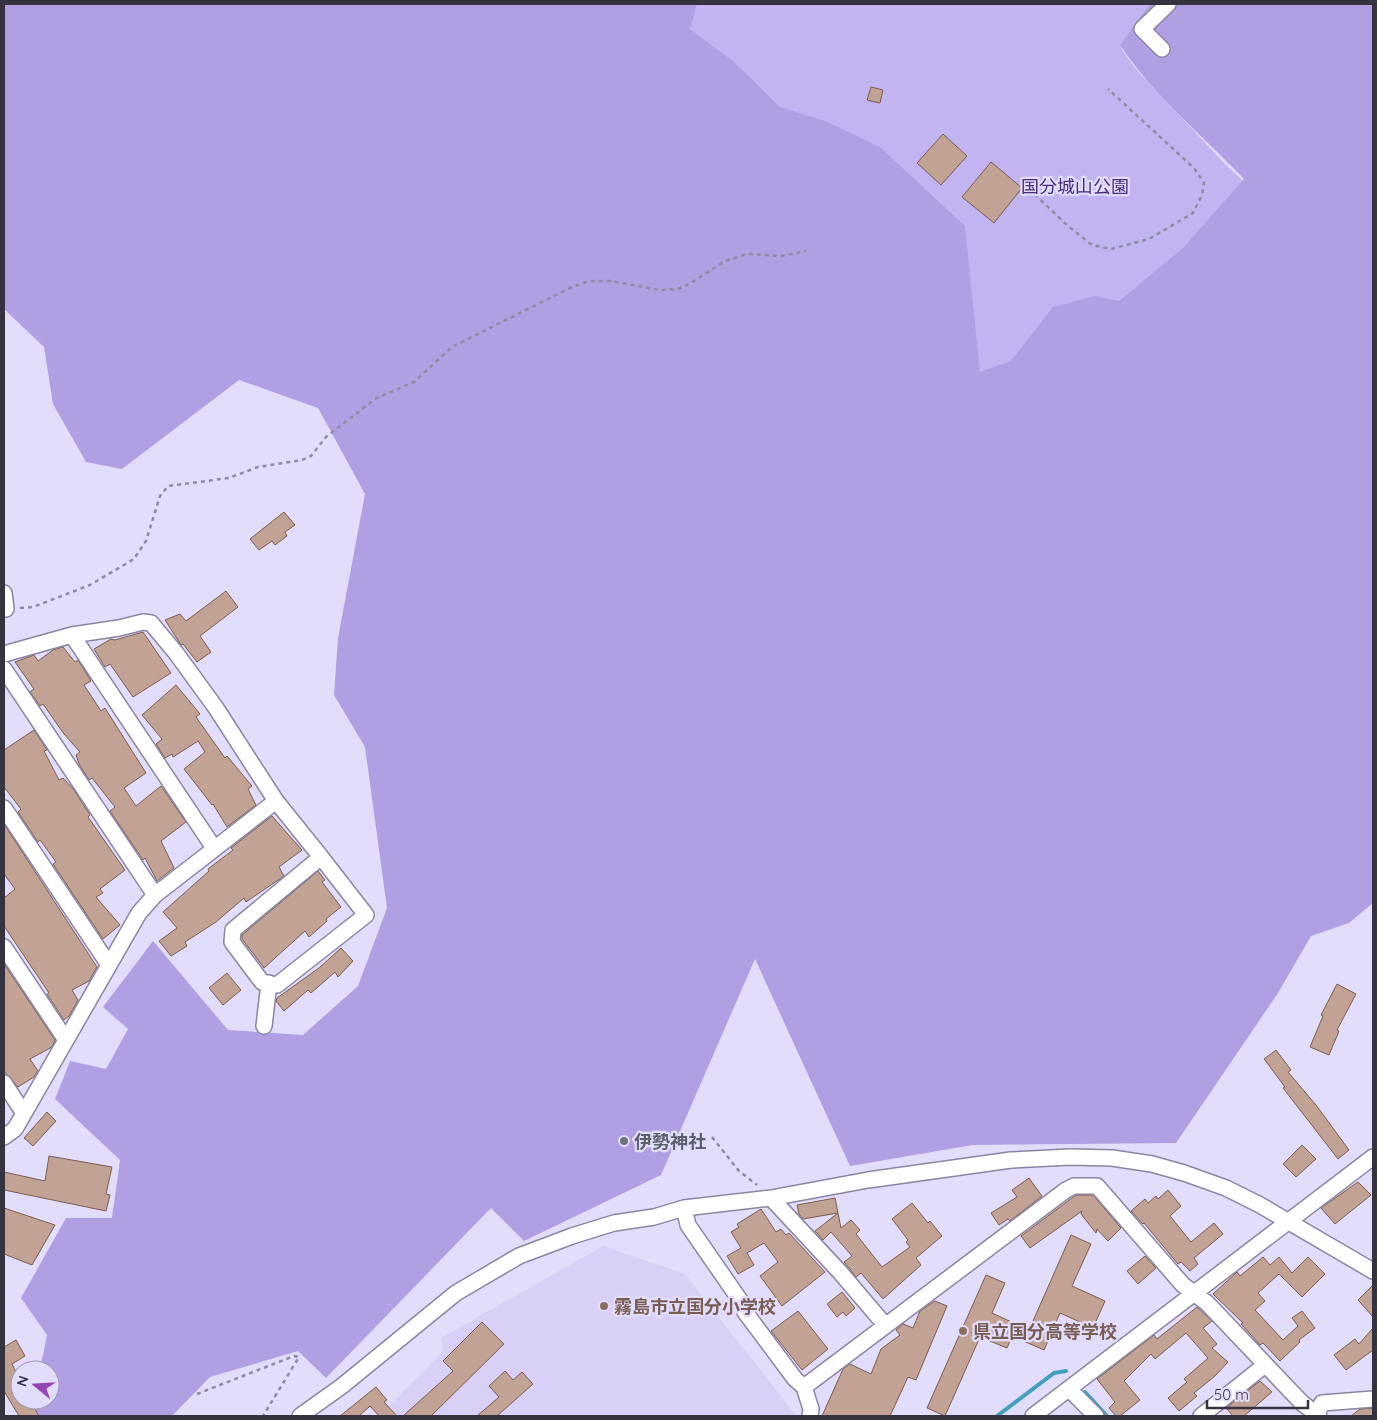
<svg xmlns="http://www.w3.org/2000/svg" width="1377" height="1420" viewBox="0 0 1377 1420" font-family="Quicksand,'Noto Sans JP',sans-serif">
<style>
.built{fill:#d8d0f6}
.green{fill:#c2b4f1}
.forest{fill:#b0a0e3}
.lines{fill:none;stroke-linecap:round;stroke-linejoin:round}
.stream{stroke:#43a0bd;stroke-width:4}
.building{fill:#c2a294;stroke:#7a5d50}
.minor-casing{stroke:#8b85a2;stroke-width:18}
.path{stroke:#8f8ba1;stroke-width:2.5;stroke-dasharray:4 4;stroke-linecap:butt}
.minor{stroke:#fff;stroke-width:15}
.worship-dot{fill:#6b7280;stroke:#e3ddfc;stroke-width:2}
.education-dot{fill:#8d6e63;stroke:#e3ddfc;stroke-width:2}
.labels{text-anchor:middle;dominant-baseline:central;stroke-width:4.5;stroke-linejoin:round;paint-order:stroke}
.park-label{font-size:18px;fill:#472d7b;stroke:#e3ddfc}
.worship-label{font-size:18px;font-weight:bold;fill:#5b616d;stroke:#e3ddfc;text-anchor:start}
.education-label{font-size:18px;font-weight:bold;fill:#785e54;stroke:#e3ddfc;text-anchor:start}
</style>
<rect width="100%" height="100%" fill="#e3ddfc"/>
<path class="built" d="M603,1246L685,1274L795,1414V1416H380L443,1351L441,1338Z"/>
<path class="green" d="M685,4H1155L1121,48L1135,68L1226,165L1250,187L1187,259L1009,375L976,387L770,112L676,32Z"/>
<path class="forest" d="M4,4H697L690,29L733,61L780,107L825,121L880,147L965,226L980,372L1011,361L1053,307L1095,296L1119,301L1183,248L1244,179C1202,135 1153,95 1120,45L1150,4H1373V903L1349,923L1311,936L1278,993L1176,1143L973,1145L850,1166L755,959L661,1175L524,1241L491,1208L326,1378L298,1351L210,1377L172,1416H30L34,1400H50V1370H40L47,1335L21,1298L66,1218H112L120,1160L55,1099L70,1061L106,1069L128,1029L103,1007L153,941L228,1030L303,1035L358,986L387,908L365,747L334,695L338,638L365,494L318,408L239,380L122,469L86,462L53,404L44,347L4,309Z"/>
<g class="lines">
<path class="stream" d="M1085,1392L1107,1416
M997,1416L1054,1373L1066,1371"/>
</g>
<path class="building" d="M871,87L883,90L880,103L867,100Z
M943,134L967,156L941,185L917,163Z
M991,162L1022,188L994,223L962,197Z
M284,512L295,525L285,532L287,536L275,545L272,541L259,550L250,539Z
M226,591L238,607L200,636L211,652L197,662L183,644L181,645L165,620L180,614L186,621Z
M143,632L171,673L133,697L110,664L105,667L94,649L111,639L115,640Z
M63,647L75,662L78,660L91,681L84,685L101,711L105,708L146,773L124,788L136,806L161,786L186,822L161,841L174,868L157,881L145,858L143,860L110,811L115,807L92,778L89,780L79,764L76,755L80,752L64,734L43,704L40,706L30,692L34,689L15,662L34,655L38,661L53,650Z
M176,685L200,714L196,717L225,758L227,756L252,786L248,789L256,805L227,827L213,804L212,805L184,769L205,752L198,741L173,757L172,754L165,758L156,744L162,739L142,715Z
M34,730L47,750L44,751L59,780L63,778L74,790L90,815L88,817L125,870L100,889L103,893L96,897L120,925L103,939L53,864L56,862L40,840L38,842L18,812L21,809L4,787V750Z
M272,816L302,850L279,867L284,876L246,902L244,898L216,922L185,942L187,946L171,956L159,941L177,928L163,912L209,871L208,869L233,850L231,848Z
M4,824L97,967L89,981L72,990L78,1000L69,1016L64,1020L47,994L49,993L4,926V898L15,889L4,874Z
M318,871L325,880L322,882L341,907L326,919L327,921L309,937L305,931L264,968L242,939V935Z
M341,948L353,961L338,977L335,972L311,993L308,990L284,1011L276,1001L277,998L319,968Z
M4,964L55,1040L52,1047L30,1059L38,1071L34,1077L18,1087L4,1071Z
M227,973L241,990L223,1005L209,988Z
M1337,984L1356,994L1337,1030L1339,1031L1329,1055L1310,1047L1323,1016L1321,1015Z
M1276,1050L1291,1070L1288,1072L1316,1105L1349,1150L1338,1159L1283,1088L1285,1087L1264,1059Z
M47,1112L56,1121L33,1146L24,1138Z
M1302,1145L1316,1159L1296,1177L1283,1164Z
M49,1156L112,1167L106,1194L110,1195L106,1211L4,1190V1172L45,1181Z
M1029,1178L1042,1196L1010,1221L1008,1219L999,1225L991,1213L1017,1197L1012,1190Z
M1358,1182L1371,1195L1335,1224L1321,1208Z
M1168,1190L1181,1206L1170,1216L1191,1242L1214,1223L1223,1234L1194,1258L1198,1264L1190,1271L1181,1262L1178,1264L1144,1223L1143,1224L1131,1211L1145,1199L1148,1203L1156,1196L1158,1199Z
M1076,1195H1093L1121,1228L1108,1241L1097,1229L1096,1233L1081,1214L1082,1211L1030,1248L1021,1236Z
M835,1198L841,1228L851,1220L860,1230L856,1234L882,1267L910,1247L906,1242L908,1240L892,1219L912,1203L928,1223L930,1221L942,1236L916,1258L921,1265L883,1299L861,1273L856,1277L850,1269L844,1262L852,1256L831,1232L823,1240L815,1231L838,1213L803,1219L799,1214L797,1205Z
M4,1208L55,1225L32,1265L4,1254Z
M761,1209L776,1232L781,1229L786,1235L789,1233L825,1272L782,1306L760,1276L778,1262L764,1243L747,1253L754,1265L738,1274L727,1256L741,1248L731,1232L739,1227L737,1224Z
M1071,1235L1091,1244L1072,1286L1105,1301L1093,1328L1060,1313L1044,1350L1012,1336L1007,1348L980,1337L945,1416L927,1408L986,1275L1005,1283L992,1313L1029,1330Z
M1145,1256L1156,1268L1138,1284L1127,1271Z
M1263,1257L1270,1265L1279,1257L1292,1273L1308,1257L1325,1274L1302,1297L1279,1274L1258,1293L1265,1301L1255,1310L1283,1340L1298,1326L1292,1318L1302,1311L1315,1328L1299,1340L1300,1342L1280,1361L1263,1343L1260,1345L1241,1324L1243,1323L1213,1294L1237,1272L1240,1276Z
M1373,1285V1317L1358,1300Z
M842,1292L855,1308L846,1316L843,1312L837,1317L827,1304Z
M935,1301L947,1306L916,1380L908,1377L890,1416H822L843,1369L850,1364L871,1374L881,1349L900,1335L896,1330L903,1324L913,1328L920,1311Z
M1197,1307L1212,1321L1203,1328L1217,1344L1212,1348L1228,1362L1215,1376L1194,1393L1197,1396L1179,1411L1168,1398L1187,1382L1184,1379L1208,1358L1186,1333L1155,1359L1151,1354L1124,1381L1140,1400L1120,1416H1116L1109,1408L1115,1402L1097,1379L1154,1335L1157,1339Z
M798,1311L828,1349L802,1370L771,1331Z
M482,1322L504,1344L431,1416H403L453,1371L443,1361Z
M1373,1328V1350L1346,1370L1334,1355L1355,1339L1359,1344Z
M16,1340L25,1356L12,1364L20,1380V1400H30L39,1416H19L4,1391V1347Z
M505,1371L513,1380L522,1372L533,1384L497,1416H477L499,1397L489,1386Z
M1260,1381L1272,1392L1244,1416H1233L1226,1408Z
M376,1387L387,1400L384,1402L397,1416H379L370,1406L359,1416H340Z
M1373,1408V1416H1351L1360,1409Z"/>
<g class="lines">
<g class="minor-casing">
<path id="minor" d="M1162,49L1142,29L1168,4
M4,593L6,609H4
M72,635L214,848
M4,654L72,635L119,628L143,622L151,623L176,653L216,708L276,801L321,857
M4,669L155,895
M4,808L109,965
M321,857L366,915L277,985L262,982L232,942L233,930Z
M4,947L66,1040
M264,1026L269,983
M4,1083L23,1112
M4,1137L15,1129L139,913L155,895L276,801
M771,1198L839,1271L885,1325
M684,1208L688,1225L744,1306L745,1312L795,1379L804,1387L1066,1190L1074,1186H1097L1183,1285L1207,1303L1302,1403L1319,1416
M804,1387L811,1409L810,1416
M1069,1389L1096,1416
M1317,1414L1322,1403L1373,1399
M300,1416L342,1386L456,1293L519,1256L572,1236L614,1223L654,1217L684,1208L771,1198L868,1180L1011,1160L1070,1157L1112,1158L1152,1164L1184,1173L1226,1188L1260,1205L1373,1271
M1033,1416L1373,1157
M1201,1416L1265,1365"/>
</g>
<path class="path" d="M1029,189L1068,226L1092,245L1111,249L1149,239L1193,213L1202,195L1204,183L1194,168L1108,89
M20,608L33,607L90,585L134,559L146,541L160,496L168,486L229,478L258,467L302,460L311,456L326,437L375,399L414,382L452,347L570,288L589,281H611L660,290L678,289L691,283L725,261L747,254L781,256L806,251
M712,1137L739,1171L757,1185
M197,1394L294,1356L299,1357L263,1416"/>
<use href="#minor" class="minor"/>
</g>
<circle class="worship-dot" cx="624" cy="1141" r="5"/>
<g class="education-dot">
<circle cx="604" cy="1306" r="5"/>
<circle cx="963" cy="1331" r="5"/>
</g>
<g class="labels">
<g class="park-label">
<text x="1075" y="186">国分城山公園</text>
</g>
<g class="worship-label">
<text x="634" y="1141">伊勢神社</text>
</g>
<g class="education-label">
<text x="614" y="1306">霧島市立国分小学校</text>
<text x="973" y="1331">県立国分高等学校</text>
</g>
</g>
<rect width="1377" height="1420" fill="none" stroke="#363340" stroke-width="10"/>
<g transform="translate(35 1385) rotate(288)"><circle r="24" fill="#e3ddfc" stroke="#9e99b1"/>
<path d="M0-4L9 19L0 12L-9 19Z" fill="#9545b4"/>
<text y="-8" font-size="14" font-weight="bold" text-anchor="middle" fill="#363340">N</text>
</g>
<path d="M1207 1400v8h101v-8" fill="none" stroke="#363340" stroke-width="2.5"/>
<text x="1214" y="1400" font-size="15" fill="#363340" stroke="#e3ddfc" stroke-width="4" paint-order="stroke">50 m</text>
</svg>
